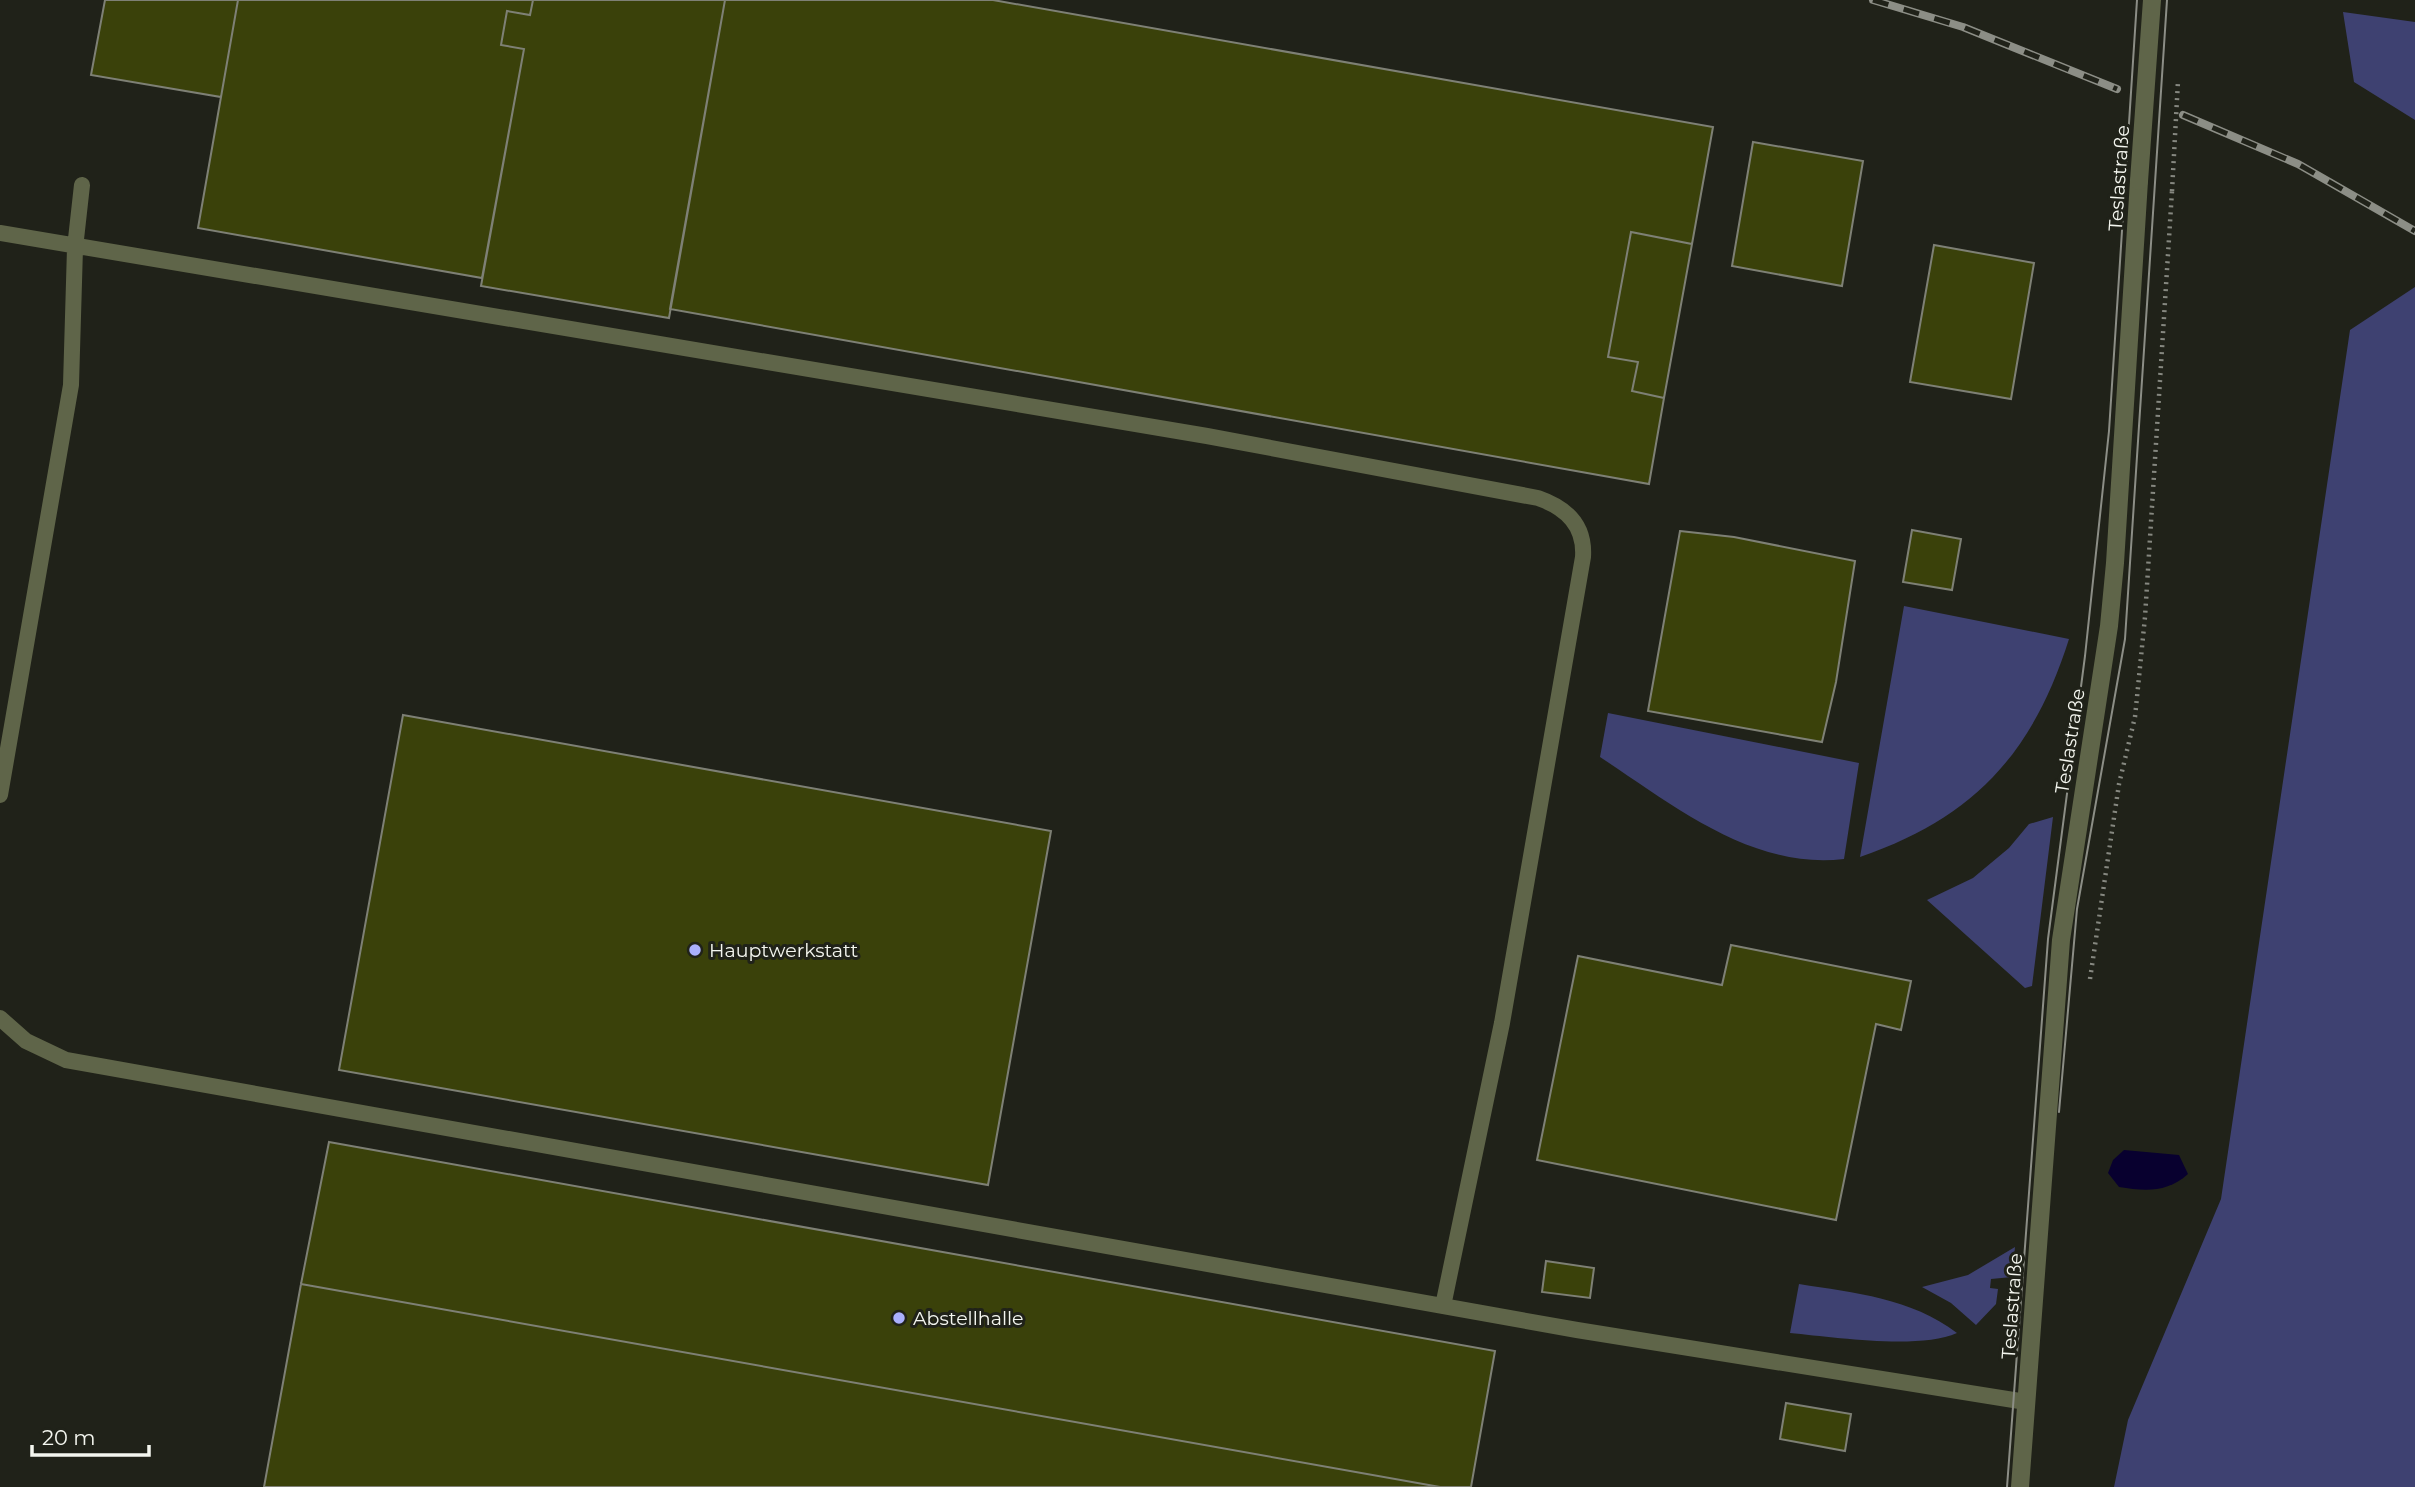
<svg xmlns="http://www.w3.org/2000/svg" width="2415" height="1487" viewBox="0 0 2415 1487" font-family="Montserrat,sans-serif">
<style>
.green{fill:#3e4171}
.water{fill:#08002f}
.building{fill:#3a410a;stroke:#7e8075;stroke-width:2}
.lines{fill:none;stroke-linecap:round;stroke-linejoin:round}
.path{stroke:#868880;stroke-width:4.5;stroke-dasharray:2 5;stroke-linecap:butt}
.lane{stroke:#5f6549;stroke-width:16}
.street{stroke:#5f6549;stroke-width:18}
.tram{stroke:#8c8e86;stroke-width:2}
.rail-casing{stroke:#8c8e86;stroke-width:8}
.rail{stroke:#202219;stroke-width:5;stroke-dasharray:16;stroke-linecap:butt}
.path-bridge{stroke:#868880;stroke-width:4.5;stroke-dasharray:2 5;stroke-linecap:butt}
.street-bridge{stroke:#5f6549;stroke-width:18}
.poi-dot{fill:#aab0fc;stroke:#202219;stroke-width:2.5}
.labels{text-anchor:middle;dominant-baseline:central;stroke-width:6;stroke-linejoin:round;paint-order:stroke}
.street-label{font-size:19px;fill:#f4f6ef;stroke:#202219}
.poi-label{font-size:19px;fill:#f4f6ef;stroke:#202219;text-anchor:start}
</style>
<rect width="100%" height="100%" fill="#202219"/>
<path class="green" d="M2343,12L2415,22V120L2354,82Z
M2415,287V1487H2114L2128,1420L2221,1199L2350,330Z
M1904,606L2069,639C2033,753 1974,818 1860,857Z
M1608,713L1859,763L1844,859C1752,870 1673,805 1600,757Z
M2053,817L2032,986L2025,988L1927,900L1973,878L2009,848L2029,824Z
M2015,1247L2012,1277L1991,1279L1990,1288L1998,1289L1996,1304L1976,1325L1951,1303L1922,1287L1968,1275Z
M1799,1284C1855,1293 1911,1298 1957,1333C1919,1350 1833,1337 1790,1333Z"/>
<path class="water" d="M2124,1150L2179,1155L2188,1174C2167,1193 2145,1191 2119,1187L2108,1173L2113,1160Z"/>
<path class="building" d="M105,0H238L221,97L91,75Z
M238,0H533L530,15L507,11L501,45L524,49L482,278L198,228Z
M533,0H725L669,318L481,286L524,49L501,45L507,11L530,15Z
M725,0H993L1713,127L1692,244L1631,232L1608,357L1638,362L1632,391L1664,398L1649,484L670,309Z
M1753,142L1863,161L1842,286L1732,266Z
M1631,232L1692,244L1664,398L1632,391L1638,362L1608,357Z
M1934,245L2034,263L2011,399L1910,382Z
M1912,530L1961,539L1952,590L1903,582Z
M1680,531L1734,537L1855,561L1836,682L1822,742L1648,711Z
M403,715L1051,831L988,1185L339,1070Z
M1731,945L1911,981L1901,1030L1876,1024L1836,1220L1537,1160L1578,956L1722,985Z
M329,1142L1495,1351L1471,1487H1440L301,1284Z
M1546,1261L1594,1268L1590,1298L1542,1292Z
M301,1284L1440,1487H264Z
M1786,1403L1851,1414L1845,1451L1780,1439Z"/>
<g class="lines">
<path class="path" d="M2090,979L2119,784L2135,717L2145,617L2172,191"/>
<path class="lane" d="M0,233L1207,436L1538,498C1567,508 1585,526 1583,557L1502,1023L1443,1306
M0,795L71,385L75,248L82,185
M0,1018L26,1041L66,1060L1577,1330L2026,1402"/>
<path class="street" d="M2020,1487L2061,940L2109,626L2115,563L2139,181"/>
<path class="tram" d="M2059,1112L2077,909L2125,639L2167,0
M2007,1487L2048,939L2085,656L2109,431L2137,0"/>
<g class="rail-casing">
<path id="rail" d="M1873,0L1963,27L2117,89
M2183,115L2298,164L2415,231"/>
</g>
<use href="#rail" class="rail"/>
<path class="path-bridge" d="M2172,191L2178,81"/>
<path class="street-bridge" d="M2139,181L2152,0"/>
</g>
<g class="poi-dot">
<circle cx="695" cy="950" r="7"/>
<circle cx="899" cy="1318" r="7"/>
</g>
<g class="labels">
<g class="street-label">
<text transform="translate(2119 178) rotate(-86)">Teslastraße</text>
<text transform="translate(2070 741) rotate(-81)">Teslastraße</text>
<text transform="translate(2012 1306) rotate(-86)">Teslastraße</text>
</g>
<g class="poi-label">
<text x="709" y="950">Hauptwerkstatt</text>
<text x="913" y="1318">Abstellhalle</text>
</g>
</g>
<path d="M32 1445v10h117v-10" fill="none" stroke="#f4f6ef" stroke-width="3.5"/>
<text x="42" y="1445" font-size="21" fill="#f4f6ef" stroke="#202219" stroke-width="5" paint-order="stroke">20 m</text>
</svg>
